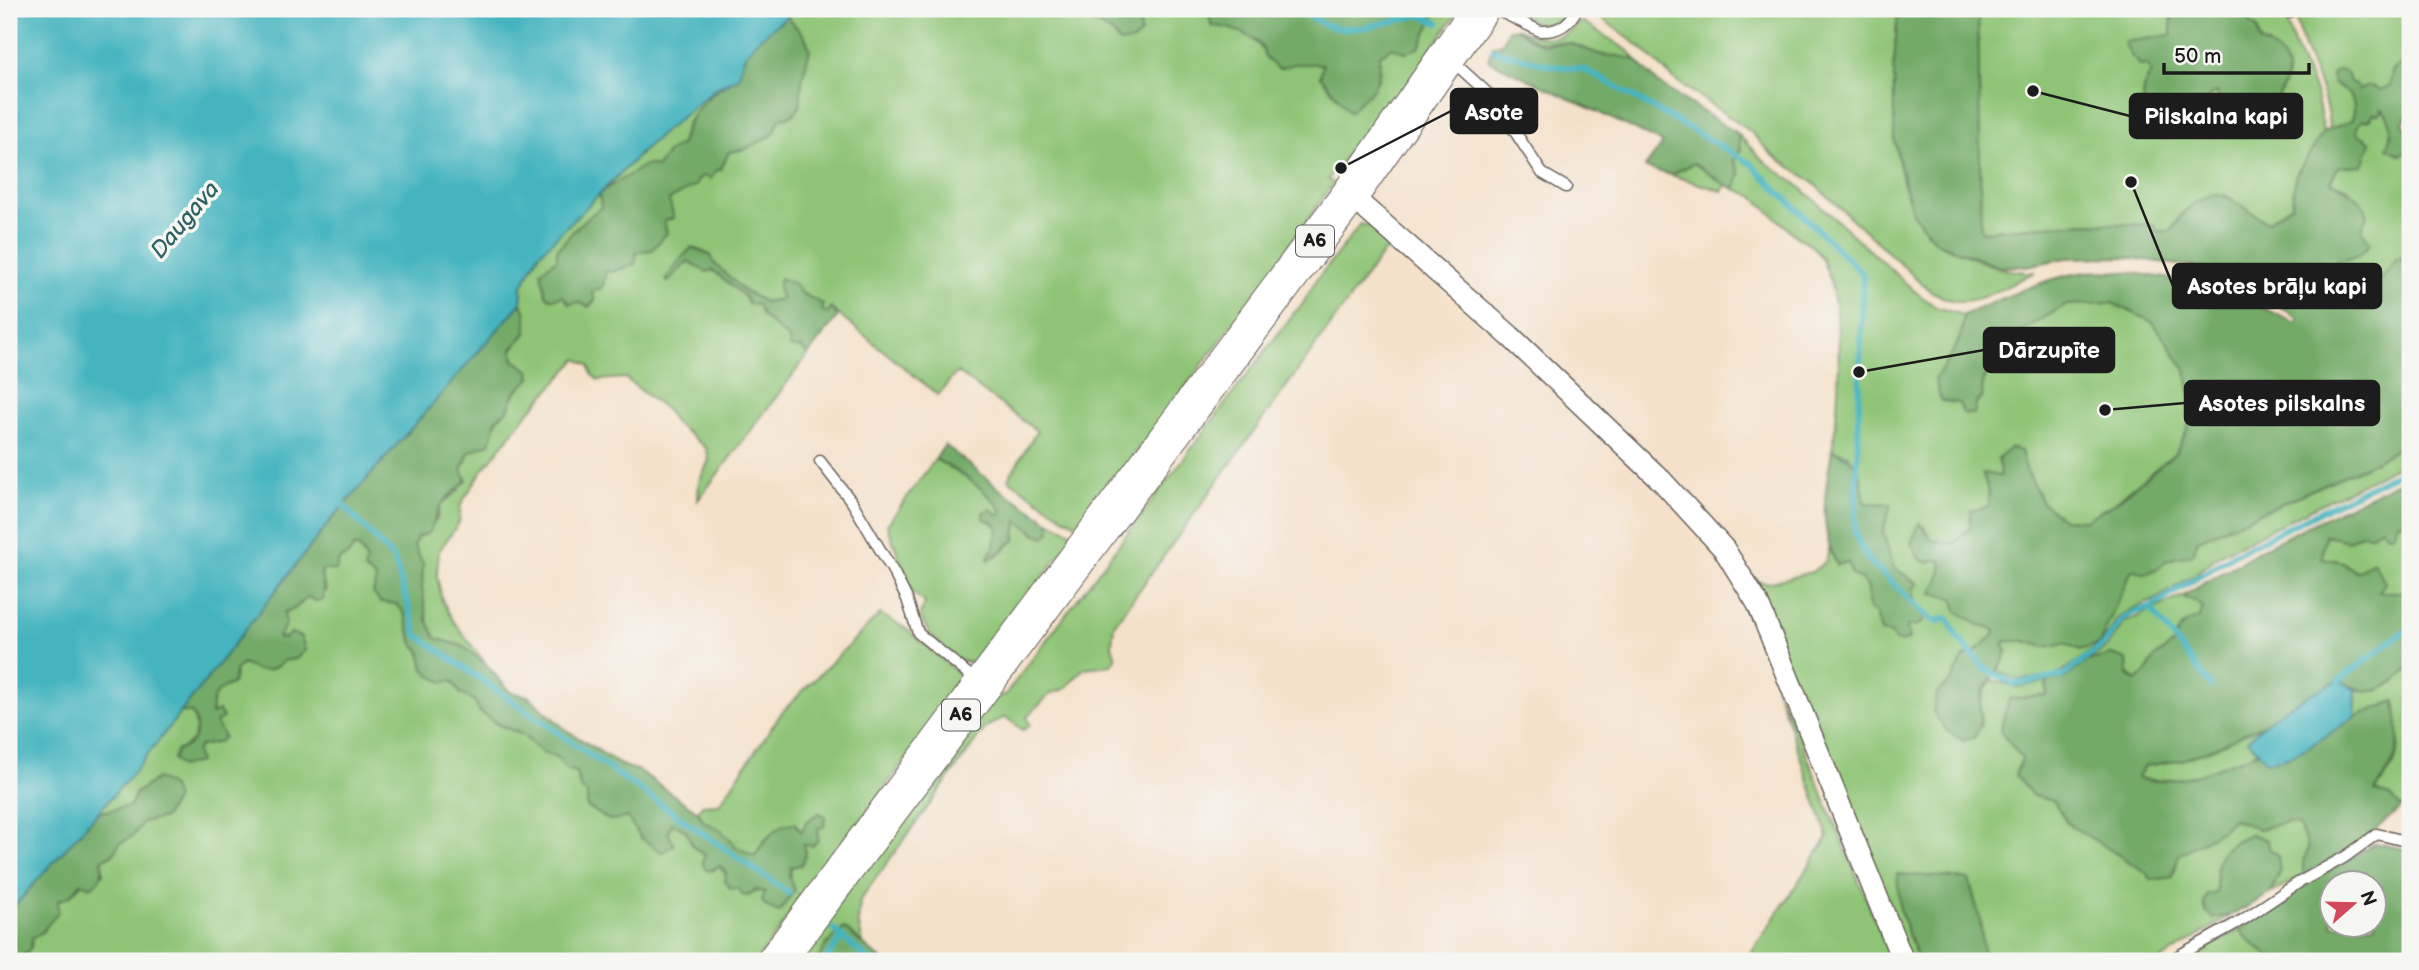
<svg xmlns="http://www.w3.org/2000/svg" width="2419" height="970" viewBox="0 0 2419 970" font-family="'Balsamiq Sans',sans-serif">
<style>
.green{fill:#8fc476;stroke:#567049;stroke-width:2}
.forest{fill:#73aa67;stroke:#486342;stroke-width:2;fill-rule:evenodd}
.water{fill:#45b4bf;stroke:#30686e;stroke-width:2}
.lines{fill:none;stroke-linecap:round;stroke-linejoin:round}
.stream{stroke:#45b4bf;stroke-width:6}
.lane-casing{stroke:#686159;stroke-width:13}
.street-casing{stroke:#686159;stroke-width:24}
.highway-casing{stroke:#686159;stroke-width:39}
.lane{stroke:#fff;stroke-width:10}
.street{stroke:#fff;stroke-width:21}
.highway{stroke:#fff;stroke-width:37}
.labels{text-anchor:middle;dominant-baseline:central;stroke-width:7;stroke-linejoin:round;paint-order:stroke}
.shield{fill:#f6f6f2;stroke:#5d5d5c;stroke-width:2}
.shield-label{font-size:19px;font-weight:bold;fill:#1c1c1c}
.water-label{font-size:23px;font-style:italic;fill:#2e6065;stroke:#f6f6f2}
.leader{fill:none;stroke:#1c1c1c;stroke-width:2.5}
.callout-dot{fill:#1c1c1c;stroke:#f6f6f2;stroke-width:2.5}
.callout{fill:#1c1c1c;stroke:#1c1c1c;stroke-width:2.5}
.callout-label{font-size:23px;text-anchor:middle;font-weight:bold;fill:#fff}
</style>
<rect width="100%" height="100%" fill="#f6f6f2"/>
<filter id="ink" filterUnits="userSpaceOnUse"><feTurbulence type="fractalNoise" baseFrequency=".0143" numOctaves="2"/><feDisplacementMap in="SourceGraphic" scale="14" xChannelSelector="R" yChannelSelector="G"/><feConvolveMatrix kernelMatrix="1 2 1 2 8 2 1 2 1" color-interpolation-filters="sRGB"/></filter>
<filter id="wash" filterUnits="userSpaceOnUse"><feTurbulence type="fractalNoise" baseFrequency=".00686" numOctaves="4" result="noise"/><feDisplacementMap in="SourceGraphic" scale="28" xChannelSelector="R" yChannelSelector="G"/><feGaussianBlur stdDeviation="1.57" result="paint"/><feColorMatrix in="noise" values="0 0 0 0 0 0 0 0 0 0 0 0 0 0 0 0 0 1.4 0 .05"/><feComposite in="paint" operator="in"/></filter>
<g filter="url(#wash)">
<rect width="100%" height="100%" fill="#f5e1ca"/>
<path class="green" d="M795,9H1085L1082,17L1112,32L1141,34L1139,22L1165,12L1207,9L1212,26C1233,26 1259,36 1266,58L1294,64H1324L1320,76L1350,112L1379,79L1380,55L1392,47L1406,52L1434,17L1425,9H1456L1455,16L1394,105L1382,117L1351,158L1346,156L1328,179L1333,183L1264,282L1087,518L1078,525L1065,518L1008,479L1037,431L957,372L938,395L832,309L828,313L822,310V304L801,293L794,284L783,299L765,302L744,291L715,264L710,255L692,247L668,281L688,261L706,272L713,270L745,297L758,304L762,316L802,348L808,355L698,500L699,482L709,460L706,448L673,421L667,411L625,378L598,380L592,375L589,365L577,359L528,413L482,471L461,504L459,523L439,551L437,576L442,600L452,619L486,664L462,646L436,639L427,620L422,588L423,564L414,546L417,537L437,519L440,506L459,490L462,470L469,452L490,443L497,419L508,409L516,391L531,378L530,371L514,360L512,349L526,333V313L521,303L522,286L539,254L652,142L716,88L687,123L681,144L668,152L657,167L578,226L557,250L563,296L592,292L606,270L637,252L664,220L669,200L696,185L699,178L721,169L729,152L746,149L780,119L794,114L800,105L802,80L810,49L804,35L787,17Z
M1518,9H1568C1557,32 1531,26 1518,9Z
M1589,9H1898C1893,73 1883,192 1934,240C1942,247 1958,251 1968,256C1994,267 2006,272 2035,272C2013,282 1986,301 1961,301C1950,302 1939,295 1929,290L1810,180L1771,154L1750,131L1675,80L1639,46Z
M1978,9H2172L2171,35L2146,65L2151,72C2144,86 2140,98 2147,113L2217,92L2222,106L2225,135L2227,123L2253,118L2258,127H2278L2277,102L2280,91L2270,46L2260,42L2257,28L2250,23L2249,12L2244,9H2286C2287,37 2303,63 2314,89C2319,103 2321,118 2323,133L2295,176L2292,205L2267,222L2225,195L2181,214L2171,231L2155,232V225L2083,223L1981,231Z
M2296,9H2410V64L2390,85L2381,90L2373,86L2359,90L2333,83L2347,90L2353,98L2355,112L2351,121L2329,131C2329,87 2297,52 2296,9Z
M1582,21L1630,52L1636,60C1624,57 1610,57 1598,54C1588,51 1577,44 1567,43C1539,40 1541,47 1516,28C1543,40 1559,44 1582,21Z
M2382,109L2392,122V136L2408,151L2410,142V219L2407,230L2410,231V256L2397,258L2376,287L2361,295L2348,282L2330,272L2338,261L2353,258L2361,229L2348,189L2331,182L2337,167L2357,133V127L2361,121Z
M1738,134L1761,159L1798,185L1918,294L1936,307L1963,315C1965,338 1948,361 1935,379L1977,400L1982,398L1983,380L1999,362L2018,333L2066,305L2112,303L2153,322L2186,370L2193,403L2187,431L2175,453L2114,503L2085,520L2063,519L2042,502L2026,469L2021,451L2000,476L1983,474L1989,496V506L1970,528L1953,543L1933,541L1924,527L1911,543L1920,559L1929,563L1935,559L1942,562L1940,576L1953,598L1981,626L1996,630L1994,635L1975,652L1964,657L1952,680L1937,693L1981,726C1980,709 1979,694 1992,680L2016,687L2047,682L2046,695L2022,758L2033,796L2054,801L2067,823L2146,872L2222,830L2233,819L2259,829L2287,822L2299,825L2308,848L2303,865V876L2270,894L2280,872L2216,883L2217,894L2212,918L2232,915L2159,961H2082L2062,954H2018L2011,961H1984L1980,919L1898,874L1900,910L1918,961H1909L1750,575L1758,581L1767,583L1812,572L1826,561L1829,549L1837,565L1848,561C1857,574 1874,588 1868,603L1876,613L1881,632L1892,634L1906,631L1907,626L1924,613L1914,601L1913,589L1918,584L1893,567L1883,532L1864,503L1849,455L1832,450C1840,407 1851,252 1798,238L1753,196L1735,189L1740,173L1734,160L1741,149Z
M1693,163L1726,185L1722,191L1671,175Z
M1361,224L1373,227L1403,256L1385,250L1114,625L1112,645L1116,659L1111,665L1084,668L1065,689L1050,694L1027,717L1030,725L1023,730L1005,717L986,727L860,900L858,922L863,943L844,928L826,945L817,961H794L987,701L1005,695L1294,313L1302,305L1317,279Z
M2410,442V460L2222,553L2194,575L2153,601L2134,608L2117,619L2111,630L2099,644L2077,662L2055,676L2018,680L1997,671L2005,659L2007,651L2004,646L2005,641H2025L2045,647L2065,643L2080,650L2132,569L2159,568L2167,560L2193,554L2196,541L2368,465Z
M935,459C959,472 987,489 1003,512L992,522L998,527L994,547L988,557L997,556L1015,540L1017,521L1027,526L1035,534L1051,530L1049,521L1075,534L979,661C958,670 925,634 920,615L925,603L912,592L887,525Z
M2410,519V588L2401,592H2378L2343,562L2322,558L2324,535L2347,540L2361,534Z
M354,547H359L376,579L404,613L413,644L420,650L424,669L452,681L461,694L474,700L479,711L497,724L521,734L543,753L557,757L566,769L576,772L580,787L627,817L641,838L668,832L672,822L687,832L692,846L705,855L712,871L719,866L738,889L748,896L755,890L766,892L789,877C792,866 796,854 803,844C812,830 817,831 819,813L807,821L801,833L775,831L763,842L755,856L736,847L721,830L704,822L698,812L702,805L719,804L783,711L880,614L905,628L957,672L961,679L959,688L756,961H9L27,954L32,938L42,932L57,901L70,896L82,883L103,874L102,860L113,854L119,843L133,836L143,822L136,793L130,806L97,813L134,772L181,712L192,713C198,725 197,735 190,746L196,751L200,746L219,742L216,723L222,717L219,711L211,714C212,693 214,692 233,683L236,669L243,664L296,659L305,650L301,637L278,638L284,612L294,609L308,597L326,590L321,576L322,570L348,555Z
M2183,596L2190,601L2194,600L2203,608L2199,620C2185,621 2177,630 2174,644L2155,657L2146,673L2136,681L2111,655L2087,661L2107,647L2125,622Z
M2410,666V802L2401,808L2391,796L2375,792L2394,765L2399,746L2395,701L2355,717L2356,690L2378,691L2403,674Z
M1776,687L1799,737L1892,961H1746L1828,837Z
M2261,725L2249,740L2260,751C2224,766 2176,788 2137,778L2145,766L2182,760Z
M2239,930L2255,946L2278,961H2182Z"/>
<path class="forest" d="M1085,9H1207L1165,12L1140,21L1141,34L1133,41L1119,43L1112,32L1082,17Z
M1207,9H1425L1434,16L1419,48L1406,52L1392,47L1380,55C1377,96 1374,85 1350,112L1320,76L1323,64H1294L1279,69C1275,66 1269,62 1266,58C1265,57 1263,48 1262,47C1253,34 1226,26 1212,26Z
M1898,9H1978L1981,231L2083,223L2155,225L2156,231H2171C2177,225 2178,218 2184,212C2218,178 2235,203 2267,222L2292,205L2295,176L2324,131L2351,121C2360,102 2349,91 2333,83L2332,74L2338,70L2347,72L2350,82L2355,84L2359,90C2367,85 2372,86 2381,90L2390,85L2392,71L2400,65L2410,64V117H2407L2403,123L2410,134L2408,151L2401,155L2387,148C2394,132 2393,122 2382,109L2380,114H2373L2368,120L2361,121L2357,127V133L2371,142L2363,165L2337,167L2331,182C2348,190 2360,195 2368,214L2361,229L2370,243C2362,256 2352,258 2338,261L2330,272L2348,282L2362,295L2376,287L2397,258L2410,256V442L2368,465L2196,541L2193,554L2167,560L2159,568L2146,574L2132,569L2099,644L2080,650L2065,643L2045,647L2025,641H2005L2004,646L2007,651C2004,667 1991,675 1984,689C1976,704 1985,720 1975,737L1964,741L1947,731L1933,712L1937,693L1952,680L1964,657L1975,652L1994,635L1995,630L1981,626L1957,611L1953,598L1932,593L1940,576L1942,562L1935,559L1929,563L1920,560L1911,543L1920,523L1933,541L1954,543L1970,528L1971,511L1989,506V496L1983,473L2000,476L1998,459L2010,448L2021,451L2026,469L2042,502L2063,519L2085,520L2115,503L2175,453L2187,431L2193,403L2186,370L2153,322L2112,303L2066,305L2018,333L1999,362L1983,380L1982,399L1977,401L1974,414L1963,413L1959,403L1941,401L1935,379C1948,361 1965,338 1963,315C2000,300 2039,280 2079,273C2092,270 2108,271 2122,272C2184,277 2241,296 2296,323L2299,319L2261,294L2206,269L2125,257L2067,258L2026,266L1999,267L1936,242L1912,213L1894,138V65Z
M2172,9H2244L2249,12L2250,23L2257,28L2260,42C2273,47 2289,58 2287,75C2286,83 2279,94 2277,102L2284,120L2278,127H2258L2253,119L2242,125L2228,123L2225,136L2216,128L2213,119L2222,106L2217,92L2209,96L2207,108L2194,127C2180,129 2175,126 2167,115L2158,118L2147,113C2140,98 2144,86 2151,72L2146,65L2141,66L2131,56L2124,42L2171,35Z
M787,17L804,35L810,49L802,80L800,105L794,114L780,119L773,135L746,149L729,152L721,169L715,171L711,179L704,176L699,178L696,185L669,200L674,218L664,221L667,233L652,250L637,252L635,264L612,272L606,270L603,287L592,292L595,300L589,307L577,302L569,304L563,296L554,299L546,296L541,271L557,259V250L578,226L601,207L599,193L647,164L657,167L668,152L681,144C690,111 709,92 739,77C742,45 764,35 787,17Z
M1516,28L1529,38L1543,44L1569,43L1602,55L1619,56L1636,60L1659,84L1738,134L1741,149L1734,160L1740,173L1735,189L1726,185L1694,163L1671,175L1645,168L1663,143L1488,60L1493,46L1503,42L1508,29Z
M692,247L710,255L715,264L744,291L764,302L782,299L778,288L780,278L795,284L801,293L823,304L822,310L828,313L831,308L838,316L808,355L802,348L790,347L789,339L762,316L758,305L748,304L745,297L713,270L706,272L688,261L668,282L666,280L678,262Z
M521,303L526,313V333L512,349L514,360L530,371L531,378L516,391L508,409L497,419L490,443L469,452L462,470L467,480C459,489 447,496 441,505C436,512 434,525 429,533L417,537L414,546L423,564L422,588L427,620L436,638L462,646L486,664L510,692L528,696L565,729L621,765L639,771L698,812L704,822L721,830L736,847L755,856C763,842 777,822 795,823L801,832L807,821L819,813L825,816L824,827L818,828V840L813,846L803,844L806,854L801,865L791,867L789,877L795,890L779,912L767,907L762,901L765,892L755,890L748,896L742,895L738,889L730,888L725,881L726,871L720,866L707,871L702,863L705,855L692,846L687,832L672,823L668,832L674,845L662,852L641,838L627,817C604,825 605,815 587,807V794L580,787L576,772L566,769L557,757L543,753L521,734L497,724L479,711L474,700L461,694L452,681L443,682L432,677L424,669L420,650L413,644L404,613L396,604L380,602L373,593L376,579L364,569L367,560L359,547H354L348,555L339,560L336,570H322C319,581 327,587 323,600L316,601L308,597L294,609L284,612L286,624L278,638L284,639L291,633L301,637L305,650L296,659L283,661C271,674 258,673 243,664L236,669L233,683C216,691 212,695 211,714L219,711L223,717L216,723L224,737L219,742L200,746L196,751L199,762L180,767L173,759L176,751C195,744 201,732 192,713L181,712L331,520Z
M945,445L1001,490L1049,521L1051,530L1045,537C1034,534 1028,526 1017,521L1015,540L989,560L988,557L994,547L998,527L992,522L984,519L983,513L990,509L999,515L1003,512C987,489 959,472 935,459Z
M1832,450C1864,461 1860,474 1865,503L1891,504L1883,532L1893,567L1918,584L1913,589L1914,601L1924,613L1923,622L1916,626H1907L1909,640L1899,642L1895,641L1892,634L1881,632L1876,613L1869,610C1866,592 1875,585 1852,575L1848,562L1837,565C1818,528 1825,488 1832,450Z
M2410,476V519L2397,523L2393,535H2387L2381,527L2370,535L2361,534L2347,541L2325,535L2322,558L2343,562L2356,572L2373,561L2385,583L2379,592H2401L2410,588V666C2388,692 2370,699 2340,680L2325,687L2261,725L2214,748L2182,760L2145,766L2137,778C2170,790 2228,764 2260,751L2267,761L2307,747L2355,717L2395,701C2401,747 2402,753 2375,791L2391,796L2401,808L2362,841L2303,876V865L2308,848L2299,825L2287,822L2259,829L2233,819L2222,830L2179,855L2173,877L2152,880L2146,872L2067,823L2054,801L2033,796L2015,775L2022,758L2000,731L2009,699L2046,695L2047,682L2065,678L2087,661L2112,655L2127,660L2128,675L2136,681L2146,673L2155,657L2174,644C2177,630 2185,621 2199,619L2203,608L2194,600L2190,601L2183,596L2269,545Z
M157,778L172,787L176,799L164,818L143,822L133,836L120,843L113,854L102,860C103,873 103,880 90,887L81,883L70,896L58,901V912L42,932L32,938C33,954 22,956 9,960V912L97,813L130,806L136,793Z
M2251,834L2267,840L2269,848L2278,856L2280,872L2270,894L2232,915L2213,918L2206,912L2204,902L2207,895L2217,893C2213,859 2218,846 2251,834Z
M2375,843L2410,850V961H2278L2255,946L2239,930L2303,885L2345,862ZM2332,883H2374V925H2332Z
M1897,874L1969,879L1980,919L1984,961H1918L1900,910Z
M844,928L883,961H817L826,945Z
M2017,954H2062L2082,961H2011Z"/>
<path class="water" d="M23,9H795C773,33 742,40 739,77L716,88L652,142L539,254L522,286L521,303L331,520L134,772L9,912V25Z
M2340,680L2356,690L2355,717C2331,732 2295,761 2267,761L2248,740C2271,713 2308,694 2340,680Z"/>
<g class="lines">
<path class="stream" d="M1299,9L1323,24L1337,28H1361L1421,15L1438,23
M1493,50L1549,65L1586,70L1750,163L1863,274L1855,534L1868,560L1930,618L1936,621L1947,618L1958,638L1985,669L2014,684L2063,676L2104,644L2122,620L2134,612L2150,608L2236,553L2410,467
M344,506L394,559L417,635L789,893
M2150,608L2211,686
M2340,680L2403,632
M833,929L870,961
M825,961L842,937"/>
</g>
</g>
<g filter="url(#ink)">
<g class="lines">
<g class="lane-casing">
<path id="lane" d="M1495,9L1540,31C1558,32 1569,25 1577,9
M2289,13L2290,9
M1450,59L1493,98L1542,173L1566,187
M820,461L852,502L894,573L907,599L918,633L978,682
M2169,961L2244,919L2298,883L2345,857L2377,834L2410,842"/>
</g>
<g class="street-casing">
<path id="street" d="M1350,195L1510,336L1662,481L1724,549L1758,604L1903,961"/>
</g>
<g class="highway-casing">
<path id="highway" d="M776,961L1350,195L1480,9"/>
</g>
<use href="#lane" class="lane"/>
<use href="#street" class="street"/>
<use href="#highway" class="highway"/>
</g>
</g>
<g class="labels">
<g class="shield">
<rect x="1296" y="225.5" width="38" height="31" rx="5"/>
<rect x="942" y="699.5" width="38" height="31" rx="5"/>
</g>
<g class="shield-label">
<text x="1315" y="241">A6</text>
<text x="961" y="715">A6</text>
</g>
<g class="water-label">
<text transform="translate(185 220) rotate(-50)">Daugava</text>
</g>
</g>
<path class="leader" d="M1341 168L1451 111M2033 91L2130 116M2131 182L2173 286M1859 372L1984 350M2105 410L2185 403"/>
<g class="callout-dot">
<circle cx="1341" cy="168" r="7"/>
<circle cx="2033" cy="91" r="7"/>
<circle cx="2131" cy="182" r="7"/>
<circle cx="1859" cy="372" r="7"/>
<circle cx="2105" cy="410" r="7"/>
</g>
<g class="callout">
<rect x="1451" y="89" width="86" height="44" rx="7"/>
<rect x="2130" y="94" width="172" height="44" rx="7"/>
<rect x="2173" y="264" width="208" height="44" rx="7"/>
<rect x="1984" y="328" width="130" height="44" rx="7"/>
<rect x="2185" y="381" width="194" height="44" rx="7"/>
</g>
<g class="callout-label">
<text x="1494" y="120">Asote</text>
<text x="2216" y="124">Pilskalna kapi</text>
<text x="2277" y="294">Asotes brāļu kapi</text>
<text x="2049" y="358">Dārzupīte</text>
<text x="2282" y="411">Asotes pilskalns</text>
</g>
<rect width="2419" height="970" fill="none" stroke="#f6f6f2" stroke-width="35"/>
<g transform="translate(2353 904) rotate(70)"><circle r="33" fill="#f6f6f2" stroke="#9f9f9c" stroke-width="2"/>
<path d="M0-5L12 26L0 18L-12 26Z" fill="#d1495b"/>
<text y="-10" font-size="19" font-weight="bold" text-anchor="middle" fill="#1c1c1c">N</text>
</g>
<path d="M2164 63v10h145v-10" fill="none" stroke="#1c1c1c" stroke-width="3.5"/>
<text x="2174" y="63" font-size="21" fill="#1c1c1c" stroke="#f6f6f2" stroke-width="5" paint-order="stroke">50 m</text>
</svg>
